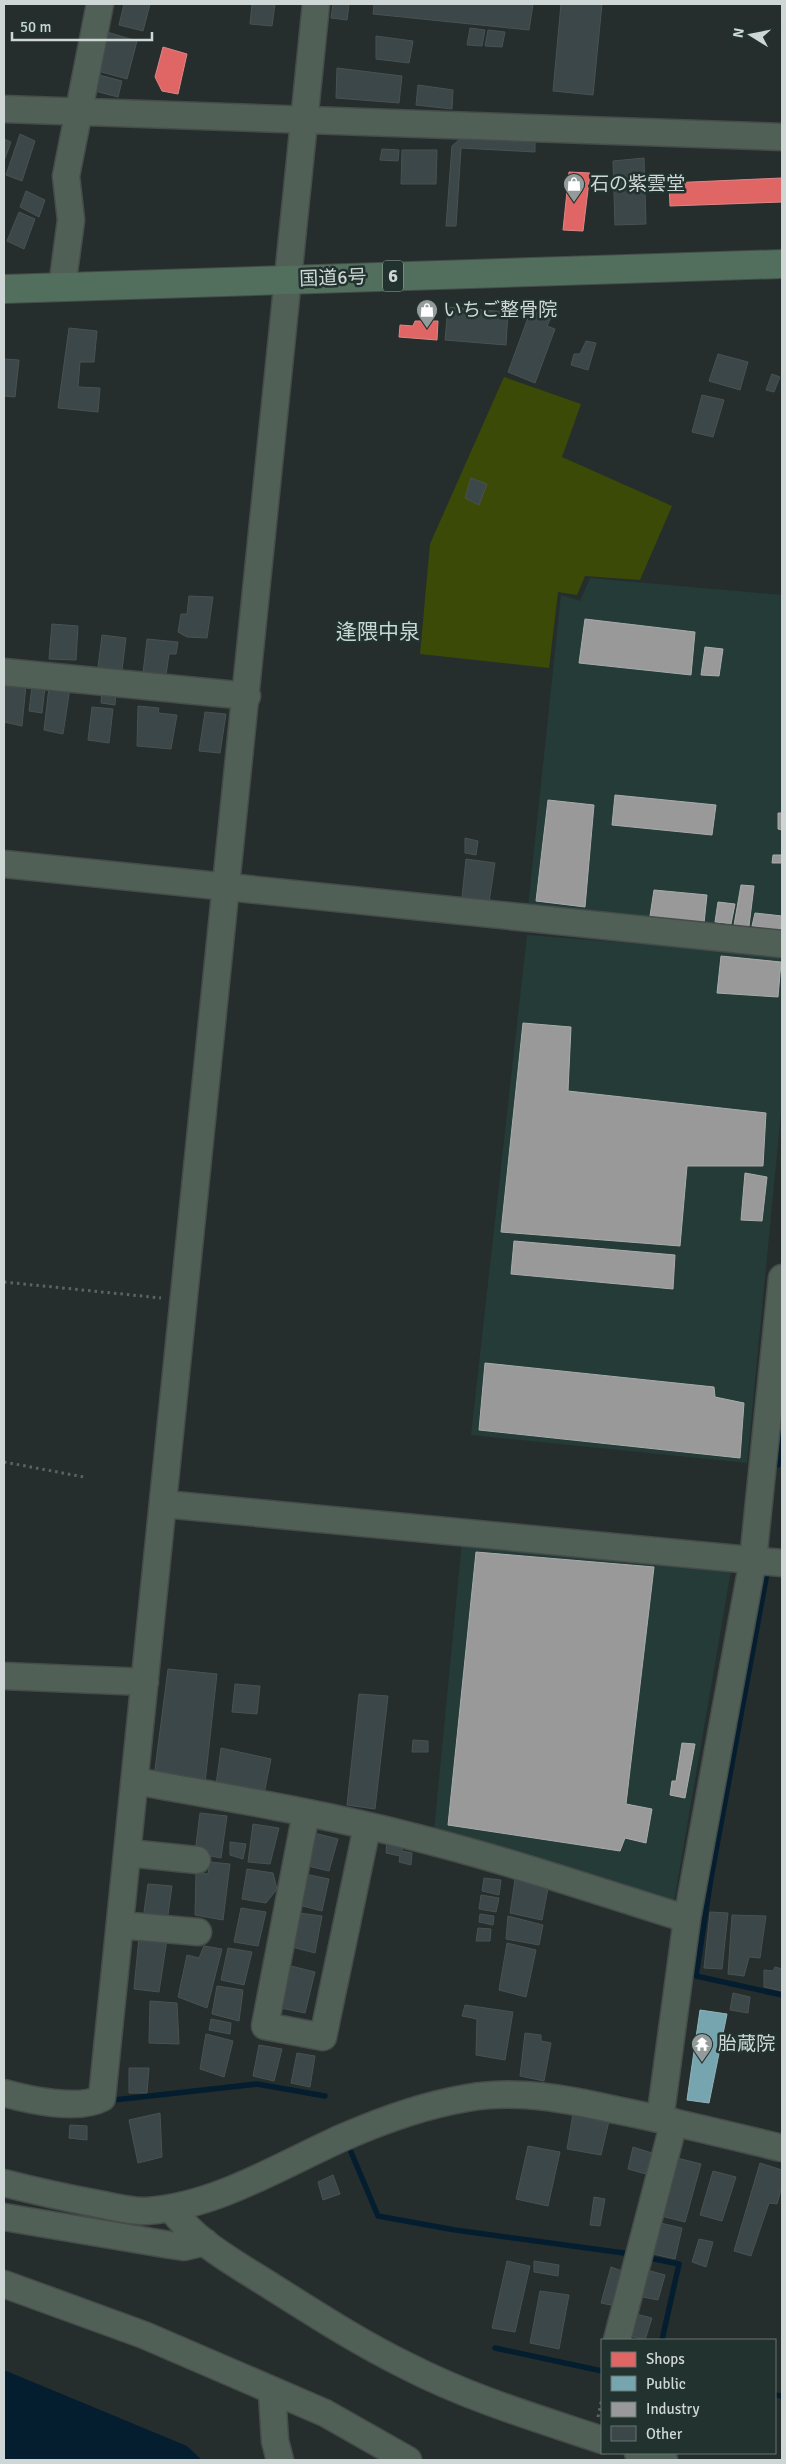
<svg xmlns="http://www.w3.org/2000/svg" width="786" height="2464" viewBox="0 0 786 2464" font-family="Signika,'Noto Sans JP',sans-serif">
<style>
.built{fill:#253b37}
.green{fill:#3b4a06}
.water{fill:#051e2f}
.shops{fill:#e06666;stroke:#db8887}
.public{fill:#76a5af;stroke:#90b4ba}
.industry{fill:#999;stroke:#a9acab}
.lines{fill:none;stroke-linecap:round;stroke-linejoin:round}
.stream{stroke:#051e2f;stroke-width:5.5}
.building{fill:#3b4748;stroke:#4a5151}
.minor-casing{stroke:#454c4a;stroke-width:29}
.highway-casing{stroke:#454c4a;stroke-width:30}
.path{stroke:#5a655f;stroke-width:3;stroke-dasharray:2.5 4;stroke-linecap:butt}
.minor{stroke:#516057;stroke-width:26}
.highway{stroke:#526f5d;stroke-width:28}
.labels{text-anchor:middle;dominant-baseline:central;stroke-width:5;stroke-linejoin:round;paint-order:stroke}
.shield{fill:#22322f;stroke:#9aa6a3;stroke-width:1}
.shield-label{font-size:18px;font-weight:bold;fill:#ced7d5}
.poi-label{font-size:19px;fill:#ced7d5;stroke:#22322f;text-anchor:start}
.street-label{font-size:19px;fill:#ced7d5;stroke:#22322f}
.quarter-label{font-size:21px;fill:#c5d8d4;stroke:#22322f}
</style>
<rect width="100%" height="100%" fill="#262e2d"/>
<path class="built" d="M590,578L782,595V933L528,907L561,595L580,601Z
M527,935L782,955V1102L747,1463L471,1435Z
M462,1542L731,1570L674,1902L434,1831Z"/>
<path class="green" d="M504,377L581,404L562,457L672,506L640,580L585,576L577,595L558,592L549,668L420,654L430,544Z"/>
<path class="water" d="M4,2370L187,2446L202,2460H4Z"/>
<path class="shops" d="M163,47L187,54L178,94L162,91L155,77Z
M569,172L590,173L583,231L563,230Z
M782,178V202L670,206L669,183Z
M415,321H438L437,340L399,337L400,325L413,326Z"/>
<path class="public" d="M700,2010L727,2014L709,2103L687,2100Z"/>
<path class="industry" d="M585,619L695,632L691,675L579,663Z
M705,647L723,649L719,676L701,675Z
M615,795L716,805L712,835L612,825Z
M548,800L594,805L585,907L536,901Z
M778,813H782V830L778,829Z
M773,855H782V863H772Z
M741,885L754,886L749,926L734,925Z
M654,890L707,895L704,923L650,916Z
M718,902L735,904L731,924L715,922Z
M755,913L782,916L781,930L752,926Z
M721,956L781,962L778,997L717,993Z
M523,1023L571,1027L568,1091L766,1113L763,1166H687L680,1246L501,1232Z
M745,1173L767,1177L762,1221L741,1220Z
M514,1241L675,1255L673,1289L511,1274Z
M485,1363L714,1387L715,1397L744,1403L740,1458L479,1430Z
M476,1552L654,1567L626,1804L652,1809L646,1843L625,1838L620,1851L448,1825Z
M682,1743L695,1744L685,1798L670,1795L672,1781H676Z"/>
<g class="lines">
<path class="stream" d="M778,1465L782,1426
M767,1573L711,1878L696,1976L782,1995
M114,2100L257,2084L325,2096
M351,2152L378,2216L455,2230L624,2253
M649,2258L679,2264L662,2340
M495,2348L602,2371
M775,2395L782,2396"/>
</g>
<path class="building" d="M124,4H150L143,31L119,25Z
M252,4H275L272,26L250,24Z
M333,4H349L347,20L331,18Z
M374,4H533L529,30L373,14Z
M561,4H602L593,95L553,91Z
M470,28L485,30L482,46L467,45Z
M488,30L505,32L502,47L485,46Z
M107,32L137,41L127,79L98,71Z
M376,36L413,41L409,63L376,59Z
M337,68L402,76L399,103L336,98Z
M95,74L122,81L118,97L91,90Z
M418,85L453,90L452,109L416,105Z
M20,134L35,141L22,181L6,175Z
M4,139L11,142L4,161Z
M460,139L535,141V152L461,148L456,226H446L452,146Z
M382,149L399,150L398,161L380,160Z
M402,150H437L436,184H401Z
M644,158L646,224L615,225L613,161Z
M26,191L45,200L39,217L20,207Z
M19,212L35,219L24,249L7,241Z
M448,307L508,312L506,345L445,340Z
M532,307L553,313L547,326L555,329L535,383L508,372Z
M69,328L97,331L94,362H80L78,387L100,388L98,412L58,408Z
M586,341L596,343L588,370L571,365L574,354H580Z
M718,354L748,362L740,390L709,381Z
M4,359L19,360L15,397L4,396Z
M772,374L780,377L774,392L766,390Z
M702,395L724,400L713,437L692,432Z
M471,478L487,484L479,505L465,498Z
M189,596L213,597L207,638L187,637L178,632L181,614H187Z
M52,624L78,626L76,660L49,659Z
M102,635L126,638L122,670L98,667Z
M147,639L178,642L176,654H169L166,675L143,673Z
M4,683L26,685L22,726L4,722Z
M32,686L45,687L42,713L29,711Z
M49,687L70,688L63,734L44,730Z
M102,690L116,691L115,705L101,703Z
M138,706L159,708L158,713L177,715L171,749L137,746Z
M92,707L113,709L109,743L88,740Z
M205,712L226,714L220,753L199,751Z
M465,838L478,841L476,855L465,853Z
M466,859L495,863L489,902L462,897Z
M168,1669L217,1674L205,1783L154,1777Z
M235,1684L260,1686L257,1714L232,1712Z
M359,1694L388,1696L375,1809L347,1805Z
M413,1740L428,1741V1752H412Z
M221,1748L271,1759L264,1794L216,1785Z
M200,1813L227,1816L221,1858L195,1853Z
M253,1824L279,1828L270,1864L248,1862Z
M314,1833L338,1839L329,1871L308,1866Z
M387,1840L402,1844V1851L412,1853L411,1865L399,1862L400,1856L386,1853Z
M230,1842L246,1844L243,1859L230,1855Z
M210,1862L230,1864L223,1920L195,1915L196,1873L208,1874Z
M247,1869L273,1873L277,1889L266,1903L242,1899Z
M516,1873L548,1888L542,1920L510,1913Z
M305,1874L329,1879L322,1911L299,1905Z
M484,1878L501,1880L499,1895L482,1891Z
M148,1884L172,1886L167,1922L143,1919Z
M481,1895L499,1898L496,1912L479,1909Z
M241,1908L266,1912L258,1946L234,1942Z
M710,1912L728,1913L722,1969L704,1968Z
M299,1913L322,1916L315,1953L292,1947Z
M480,1914L494,1916L493,1925L479,1922Z
M732,1915L766,1916L760,1958L749,1957L744,1976L728,1974Z
M508,1916L543,1925L539,1945L506,1939Z
M478,1928L491,1929L490,1941H476Z
M139,1937L167,1939L159,1992L134,1989Z
M507,1943L536,1950L526,1997L499,1990Z
M204,1946L222,1949L207,2008L178,1997L187,1955L199,1958Z
M228,1948L252,1952L244,1985L221,1980Z
M287,1965L315,1972L305,2013L276,2007Z
M775,1967L782,1969V1991L764,1987V1970L773,1971Z
M217,1986L243,1990L239,2021L212,2014Z
M733,1993L750,1997L748,2013L730,2010Z
M150,2001L177,2003L179,2044L149,2043Z
M465,2005L513,2012L505,2060L476,2055L477,2019L462,2016Z
M211,2019L231,2023L230,2034L209,2030Z
M525,2033L541,2035V2041L551,2043L544,2081L520,2076Z
M206,2034L233,2041L224,2077L200,2069Z
M259,2045L282,2049L274,2081L253,2076Z
M297,2053L315,2056L310,2087L291,2083Z
M129,2068H149L147,2093H129Z
M160,2113L162,2157L138,2163L129,2120Z
M573,2114L609,2121L601,2155L567,2149Z
M70,2125L87,2126V2140L69,2138Z
M528,2146L560,2152L548,2206L516,2199Z
M633,2147L652,2153L646,2174L628,2169Z
M673,2157L701,2164L685,2222L661,2216Z
M760,2163L782,2170V2186L777,2204L769,2203L751,2256L734,2251Z
M713,2171L736,2177L722,2221L700,2215Z
M333,2175L340,2194L323,2200L318,2182Z
M594,2197L605,2199L600,2226L590,2225Z
M656,2222L682,2228L675,2259L649,2253Z
M699,2239L713,2242L706,2267L692,2262Z
M507,2261L530,2266L515,2332L492,2328Z
M534,2261L559,2265L558,2276L534,2272Z
M611,2267L625,2272L616,2306L601,2303Z
M643,2269L665,2275L658,2300L638,2296Z
M540,2291L569,2295L559,2349L530,2343Z
M632,2313L652,2318L645,2340L627,2335Z"/>
<g class="lines">
<g class="minor-casing">
<path id="minor" d="M4,109L782,137
M62,287L71,220L66,176L100,4
M4,672L247,696
M4,864L782,944
M164,1504L782,1563
M4,1676L145,1682
M135,1781C230,1798 325,1814 418,1838C509,1861 598,1891 687,1919
M306,1813L265,2026L323,2037L367,1827
M128,1853L197,1860
M120,1925L198,1932
M4,2093C29,2100 79,2111 102,2098L316,4
M660,2119L687,1919L753,1560L782,1278
M4,2183C35,2191 67,2198 99,2204C114,2207 132,2212 147,2211C217,2206 281,2165 344,2137C383,2120 425,2105 467,2098C518,2089 567,2099 616,2110C672,2121 727,2135 782,2148
M171,2208C194,2241 233,2262 266,2283C312,2312 358,2342 407,2366C469,2398 536,2418 602,2440
M4,2217L170,2245L184,2247L205,2242
M4,2284L144,2335L209,2363L325,2413L408,2460
M617,2340L674,2122
M272,2392L275,2441L280,2460
M638,2453L664,2460"/>
</g>
<g class="highway-casing">
<path id="highway" d="M4,289L782,264"/>
</g>
<path class="path" d="M4,1282L161,1298
M4,1462L84,1477
M598,2417L602,2398"/>
<use href="#minor" class="minor"/>
<use href="#highway" class="highway"/>
</g>
<defs>
<g id="shop-pin" transform="scale(1.125)"><path d="M0 17L-7.5 6A9.5 9.5 0 1 1 7.5 6Z" fill="#939c9a" stroke="#22322f"/><path d="M-5-2.5h2.3a2.7 3.5 0 0 1 5.4 0H5L5.5 6h-11ZM-1.5-2.5h3a1.5 2.3 0 0 0-3 0Z" fill="#fff"/></g>
<g id="temple-pin" transform="scale(1.125)"><path d="M0 17L-7.5 6A9.5 9.5 0 1 1 7.5 6Z" fill="#939c9a" stroke="#22322f"/><path d="M0-6L5-2H3V0L6.5 2.5H4V6H1.5V3h-3V6H-4V2.5H-6.5L-3 0V-2H-5Z" fill="#fff"/></g>
</defs>
<g fill-rule="evenodd">
<use href="#shop-pin" x="574" y="184"/>
<use href="#shop-pin" x="427" y="310"/>
<use href="#temple-pin" x="702" y="2044"/>
</g>
<g class="labels">
<rect class="shield" x="383" y="260.5" width="20" height="31" rx="4"/>
<g class="shield-label">
<text x="393" y="276">6</text>
</g>
<g class="poi-label">
<text x="590" y="184">石の紫雲堂</text>
<text x="443" y="310">いちご整骨院</text>
<text x="718" y="2044">胎蔵院</text>
</g>
<g class="street-label">
<text transform="translate(333 278) rotate(-2)">国道6号</text>
</g>
<g class="quarter-label">
<text x="378" y="632">逢隈中泉</text>
</g>
</g>
<rect width="786" height="2464" fill="none" stroke="#ced7d5" stroke-width="10"/>
<rect x="601" y="2339" width="175" height="115" fill="#22322f" stroke="#677471"/>
<rect x="611" y="2352" width="25" height="15" fill="#e06666" stroke="#677471"/>
<text x="646" y="2364" font-size="15" fill="#ced7d5">Shops</text>
<rect x="611" y="2376" width="25" height="15" fill="#76a5af" stroke="#677471"/>
<text x="646" y="2389" font-size="15" fill="#ced7d5">Public</text>
<rect x="611" y="2402" width="25" height="15" fill="#999999" stroke="#677471"/>
<text x="646" y="2414" font-size="15" fill="#ced7d5">Industry</text>
<rect x="611" y="2426" width="25" height="15" fill="#3b4748" stroke="#677471"/>
<text x="646" y="2439" font-size="15" fill="#ced7d5">Other</text>
<g transform="translate(751 35) rotate(280)" stroke="#22322f" stroke-width="4" paint-order="stroke">
<path d="M0-4L9 19L0 12L-9 19Z" fill="#ced7d5"/>
<text y="-8" font-size="14" font-weight="bold" text-anchor="middle" fill="#ced7d5">N</text>
</g>
<path d="M12 32v8h140v-8" fill="none" stroke="#ced7d5" stroke-width="2.5"/>
<text x="20" y="32" font-size="15" fill="#ced7d5" stroke="#22322f" stroke-width="4" paint-order="stroke">50 m</text>
</svg>
